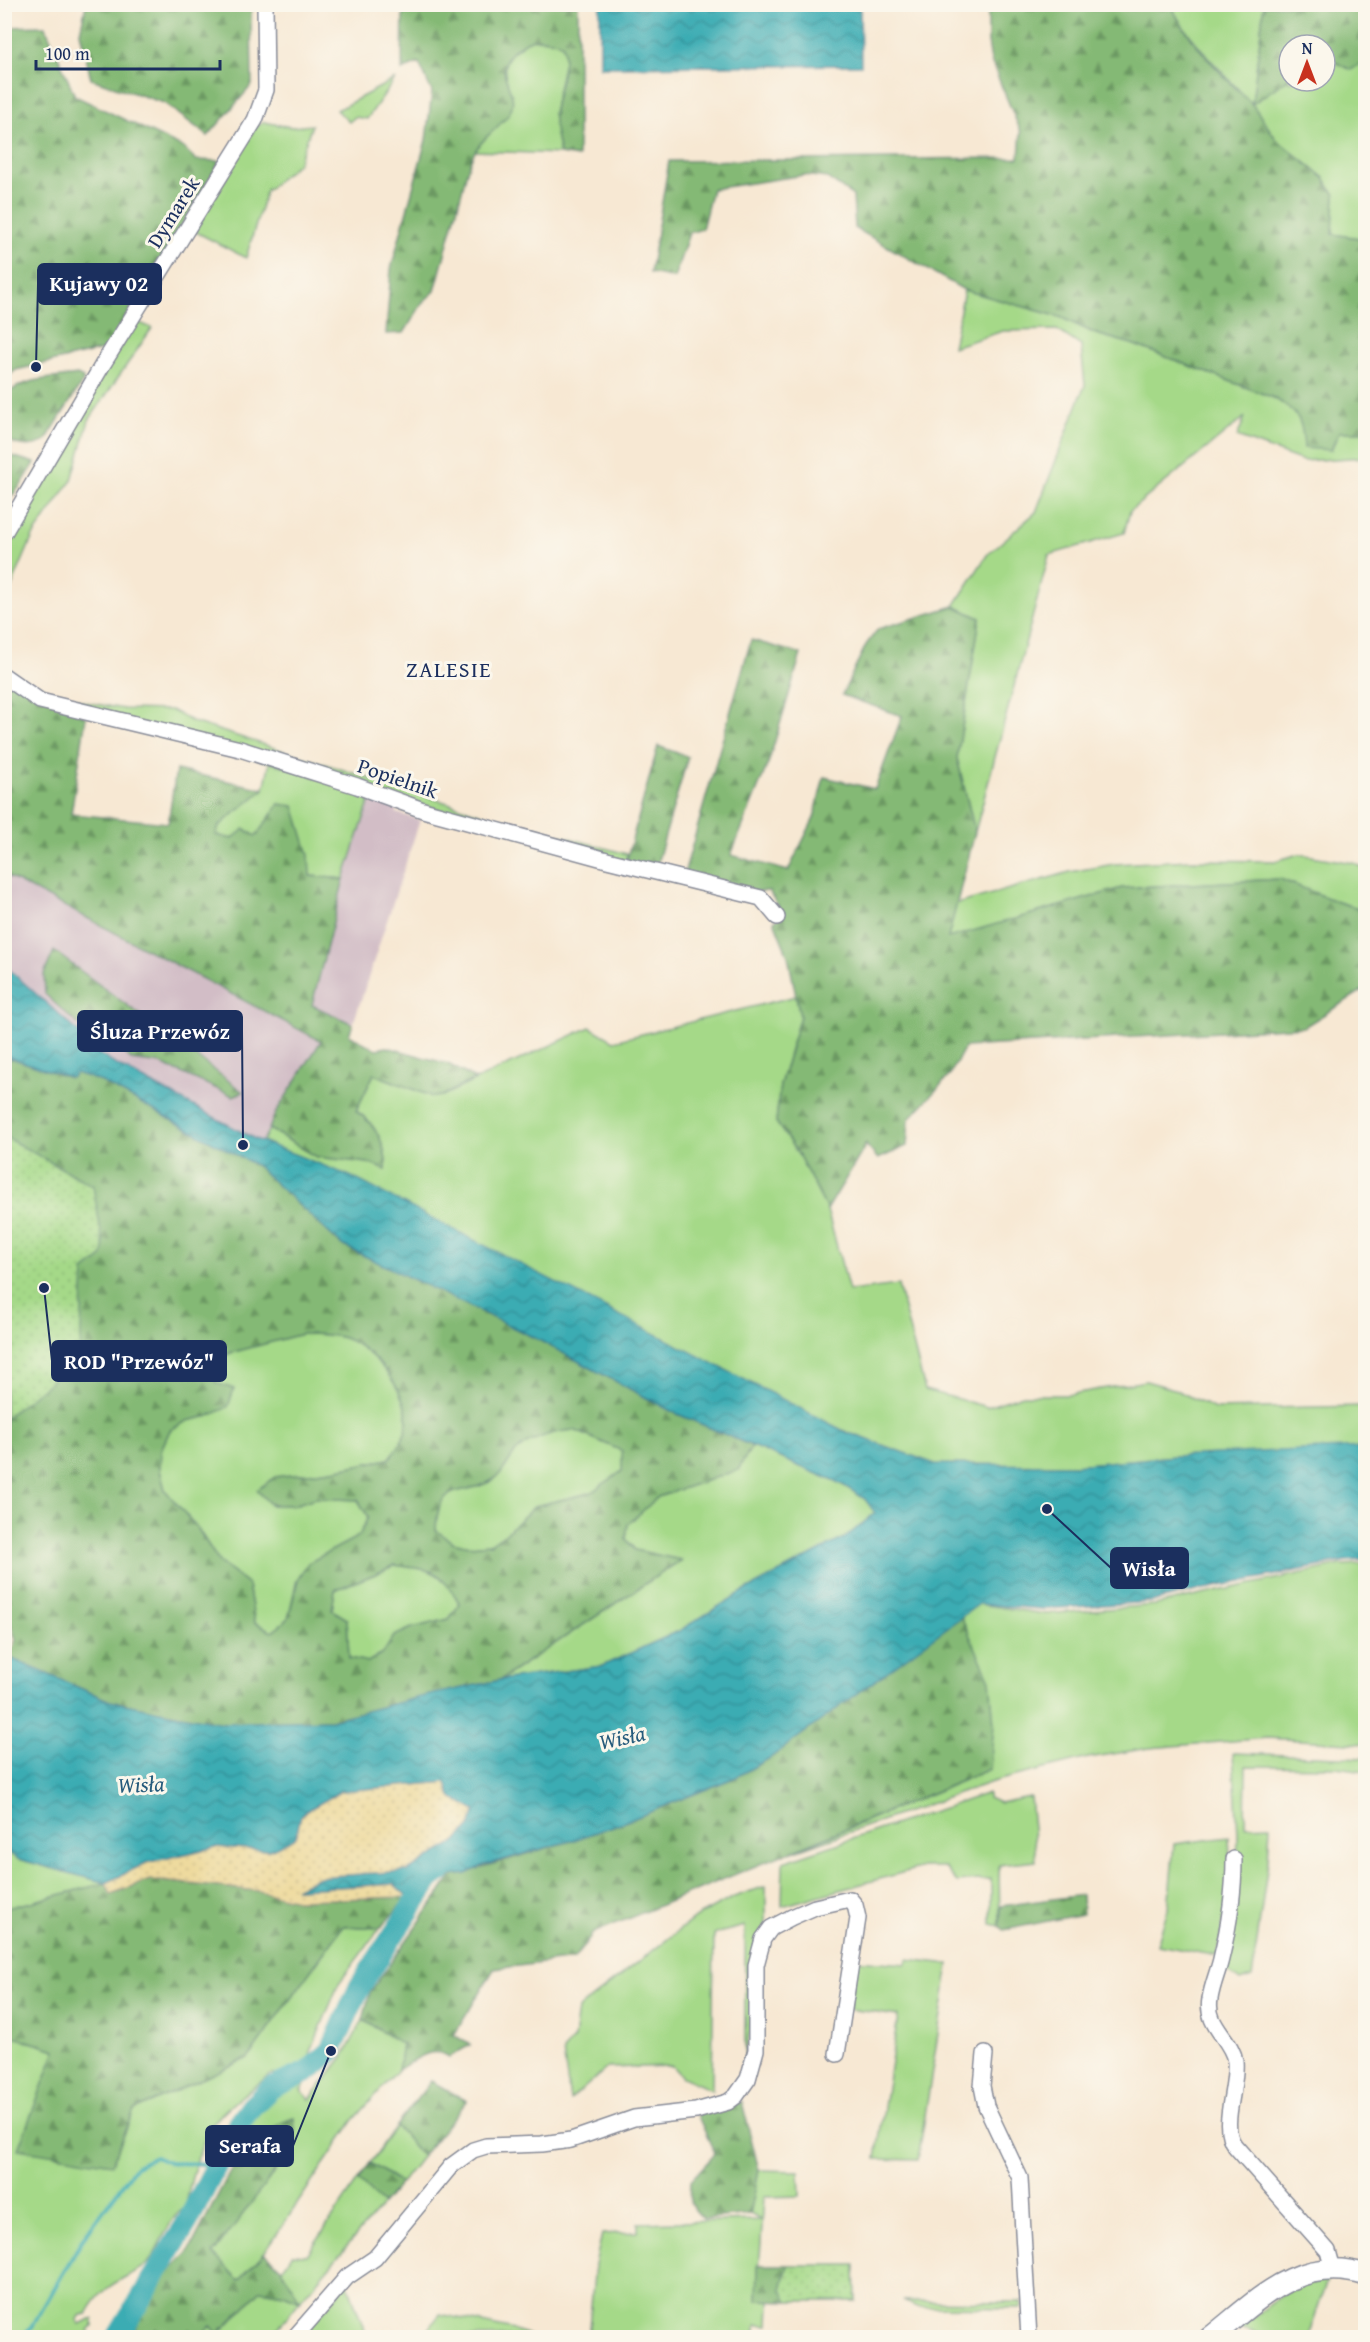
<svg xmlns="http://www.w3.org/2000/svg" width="1370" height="2342" viewBox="0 0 1370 2342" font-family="'Gentium Book Plus',serif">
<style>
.industrial{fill:#d2bdc6}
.green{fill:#a5d988;stroke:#608473;stroke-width:1.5}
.forest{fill:url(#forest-firs);stroke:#507469;stroke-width:1.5;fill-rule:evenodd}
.sand{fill:url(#sand-dots);stroke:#84847e;stroke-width:1.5}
.garden{fill:url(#garden-dots);stroke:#608473;stroke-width:1.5}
.water{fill:url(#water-waves);stroke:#2a6e88;stroke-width:1.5}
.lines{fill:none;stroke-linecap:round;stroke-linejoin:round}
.stream{stroke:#3aacb3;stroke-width:4}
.river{stroke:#3aacb3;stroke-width:22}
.street-casing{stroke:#898c98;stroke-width:18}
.secondary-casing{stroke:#898c98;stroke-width:24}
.street{stroke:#fff;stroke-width:15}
.secondary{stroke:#fff;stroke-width:21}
.labels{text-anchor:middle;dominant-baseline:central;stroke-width:6;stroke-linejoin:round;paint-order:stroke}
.street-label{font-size:21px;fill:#1b2f5e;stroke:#fbf7ec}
.neighbourhood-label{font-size:22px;letter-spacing:1.5px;fill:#1b2f5e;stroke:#fbf7ec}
.water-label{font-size:22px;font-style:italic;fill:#265b7c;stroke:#fbf7ec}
.leader{fill:none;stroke:#1b2f5e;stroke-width:2}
.callout-dot{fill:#1b2f5e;stroke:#fbf7ec;stroke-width:2}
.callout{fill:#1b2f5e;stroke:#1b2f5e;stroke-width:2}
.callout-label{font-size:22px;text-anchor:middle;font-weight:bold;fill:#fff}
</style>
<defs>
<pattern id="forest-firs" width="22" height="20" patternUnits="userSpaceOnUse" patternTransform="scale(1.5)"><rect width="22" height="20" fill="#84b974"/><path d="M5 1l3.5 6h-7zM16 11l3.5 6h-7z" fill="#6b9762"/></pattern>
<pattern id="sand-dots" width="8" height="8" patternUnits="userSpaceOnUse" patternTransform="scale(1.5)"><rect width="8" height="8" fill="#eeda9e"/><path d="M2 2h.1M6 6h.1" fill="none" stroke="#ccbb8a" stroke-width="1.8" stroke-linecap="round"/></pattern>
<pattern id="garden-dots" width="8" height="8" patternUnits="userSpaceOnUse" patternTransform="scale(1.5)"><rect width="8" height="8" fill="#a5d988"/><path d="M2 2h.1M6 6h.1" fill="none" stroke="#8dbb78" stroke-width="1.8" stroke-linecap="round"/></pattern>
<pattern id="water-waves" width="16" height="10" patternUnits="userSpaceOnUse" patternTransform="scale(1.5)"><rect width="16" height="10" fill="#3aacb3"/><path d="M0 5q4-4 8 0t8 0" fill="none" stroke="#308c95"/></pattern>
</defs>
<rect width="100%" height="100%" fill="#fbf7ec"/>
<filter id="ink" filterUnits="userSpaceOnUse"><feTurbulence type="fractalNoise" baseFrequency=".0167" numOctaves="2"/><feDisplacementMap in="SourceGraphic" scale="12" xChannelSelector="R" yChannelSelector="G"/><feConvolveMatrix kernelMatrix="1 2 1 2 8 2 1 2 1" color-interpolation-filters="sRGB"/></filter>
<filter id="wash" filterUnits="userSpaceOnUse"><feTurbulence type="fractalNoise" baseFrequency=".008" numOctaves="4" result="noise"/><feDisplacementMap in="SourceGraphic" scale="24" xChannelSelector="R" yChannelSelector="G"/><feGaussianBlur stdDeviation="1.35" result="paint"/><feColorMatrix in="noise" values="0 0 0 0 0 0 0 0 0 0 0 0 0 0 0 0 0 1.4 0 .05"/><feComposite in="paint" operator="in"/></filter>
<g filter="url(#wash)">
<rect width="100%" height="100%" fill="#f7e8d3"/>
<path class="industrial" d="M371,797L397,806V813L420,820L353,1024L312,1005L344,879Z
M4,875L321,1042L275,1114L263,1141L253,1138L113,1063L92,1049L91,1043L5,965Z"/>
<path class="green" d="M1171,5H1264L1252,104L1289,78V81H1325V57L1351,69L1365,61V239L1332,234L1335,195L1324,178L1276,139L1252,104L1208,57L1181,24Z
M531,39L553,40L563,45L565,56L553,113L560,154L475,151L512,100C501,65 499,59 531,39Z
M395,79L367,119L355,117L349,122L337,110Z
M264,122L291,127L312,125L298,163L266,191L246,258L194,231L255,127Z
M964,290L1060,317L1096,334L1132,344L1274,398L1295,411L1303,429L1339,432H1366L1365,457L1303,461L1237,437L1245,417L1130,511L1124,533L1049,555L975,832L957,758L980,618L954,606L987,555L1036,512L1085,385L1081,346L1057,330L1003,331L953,347Z
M135,321L152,328L89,420L72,480L33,536L8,595L5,618V538Z
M54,692L85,702L124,709L171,710L193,722L479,813L627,854L626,862L57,703Z
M270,761L371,797L344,879L310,876L309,870L279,804L256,836L232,839L215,835L219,826L264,789Z
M1299,854L1354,863L1365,869V910L1338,902L1280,879L1122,888L947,939L956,904L1070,872L1114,864L1191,860L1275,861Z
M796,996L800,1016L780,1085L776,1122L798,1154L827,1210L849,1291L898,1285L925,1390L987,1407L1023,1395H1067L1146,1381L1174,1389L1215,1409L1365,1406V1449L1175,1456L1074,1465L935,1464L846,1432L263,1141L269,1129L317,1157L368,1163L386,1170C387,1146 376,1124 356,1111L374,1074L433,1097L442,1096L590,1027L614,1041Z
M302,1334C316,1334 330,1334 344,1338C371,1347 409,1392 407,1422C406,1437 398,1448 389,1459L333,1470L275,1477L257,1490L271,1505H294L315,1498L358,1500L368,1517L359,1536L308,1563L297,1579L288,1619L272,1631L255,1623L248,1585L219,1562L198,1529L165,1490L160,1470L161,1450L170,1430L187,1421L209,1416L216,1383L212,1363L230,1353Z
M574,1430L623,1451V1471L590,1493L535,1506L506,1533L490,1544L470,1546L452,1542L436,1530C438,1479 459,1498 491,1481C505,1474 508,1458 518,1450C532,1438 556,1431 574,1430Z
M752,1446L843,1485L865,1499L876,1513L846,1537L739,1594L679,1631L602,1666L500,1680L681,1560L635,1550L626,1539L628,1524L658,1497L738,1470Z
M1365,1564V1744L1267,1738L1149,1748L1088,1758L992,1782L790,1853L990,1769L986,1681L961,1616L979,1604L1045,1614L1155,1605L1340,1565Z
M394,1565C435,1571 438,1567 460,1604L449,1619L412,1628L394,1636L384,1652L368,1662L349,1658L347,1619L332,1610L335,1590C355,1581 375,1576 394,1565Z
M1233,1753L1365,1758V1771L1336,1767L1246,1766L1245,1826L1270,1825L1268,1862L1252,1977L1240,1981L1225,1970L1236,1896L1238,1834Z
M988,1793V1798L999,1803L1030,1797L1036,1861L999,1865L1000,1926L991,1924V1879L957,1882L944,1867H923L782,1906L783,1862Z
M1229,1837L1231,1879L1217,1956L1157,1945L1168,1909L1174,1844Z
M4,1850L18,1859L106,1883L7,1908L4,1906Z
M766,1886V1922L755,1946L750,2031L745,2058V1926L714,1934L712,2090L682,2077L672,2066L607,2068L570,2100L563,2051L574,2039L578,2009L696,1917L734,1897Z
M343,1926L380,1928L339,1983L311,2051L309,2064L314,2073L301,2090L310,2099L343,2057L363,2020L402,2044L398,2070L353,2121L264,2253L239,2281L213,2254L295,2143L293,2118L281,2123L235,2162L243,2126L257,2109L293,2084L288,2077L271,2074C252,2089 228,2104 213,2124C201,2141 188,2187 186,2208C170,2213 161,2247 150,2261C145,2268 141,2268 135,2272C113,2283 99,2291 87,2314L81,2315L77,2320L80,2324L90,2319H93V2326L89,2330L91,2337L5,2338L4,2034L56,2050L112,2164L134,2110L248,2058Z
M907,1959L949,1964L918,2160L876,2159L898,2016L849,2009L855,1960L906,1964Z
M396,2126L422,2156L401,2183L370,2163Z
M759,2170L799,2171L800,2196L764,2197L757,2300H770L769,2325H756V2337L588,2338L595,2264L602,2234L638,2232V2223L761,2220L750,2214Z
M358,2180L383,2204L300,2301L271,2337L201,2338L211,2326L219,2334L261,2290L284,2294L298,2300L282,2269L292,2254L307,2255Z
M1327,2280L1313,2322L1311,2337H1268L1239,2328L1285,2293L1304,2284Z
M347,2282L367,2337L301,2338Z
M903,2301L1021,2302L1022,2308L918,2307Z
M440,2314L514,2330L535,2337H422Z"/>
<path class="forest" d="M86,5H251L252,85L208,136L164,103L91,79L80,32Z
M403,5H578V157L560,154C558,141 552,125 554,111C557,89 567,68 563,45C551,39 536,36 524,43C481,70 523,88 510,112C503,125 483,136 474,153C466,168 464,186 459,202C451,231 443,261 435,291L423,302L404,333L386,334L391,269L426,140L432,92L419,63L402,70Z
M988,5H1171C1188,42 1223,75 1252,104L1264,5H1365V61L1351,70L1325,57V45H1289V78L1252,104L1276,139L1324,178L1335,195L1333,234L1365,239V432H1339L1331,450L1304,448C1302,417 1299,414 1274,398L1132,344L1096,334L1060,317L964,290L855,228L853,196L827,178L804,175L712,189L702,229L689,233L674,278L650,273L669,161L1019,158L1021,132L991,61L988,42Z
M45,26L75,96L184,148L196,160L220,161L107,349L16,370L5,379V27Z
M77,375L83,378V381L46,440C34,449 15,447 5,437V396C22,377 54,379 77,375Z
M5,454L35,463L21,485L5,504Z
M954,606L980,618L957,758L975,832L948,938L1122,888L1280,879L1338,902L1365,910V989L1304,1027L965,1047L949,1076L909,1119L907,1146L878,1159L866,1145L827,1210L798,1154L776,1122L780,1085L800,1016L788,956L774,921L784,916L769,891L754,892L684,874L751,640L801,654L769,761L731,855L788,871L814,818L824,777L875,789L902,716L842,695L866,645L878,629Z
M4,667L34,685L54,692L57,703L86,717L71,814L168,823L176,770L264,789L219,826L216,835L232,839L244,829L256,836L279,804L294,806L309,855L310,876L344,879L312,1005L353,1024L349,1035L376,1049L387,1047L448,1064L475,1079L442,1096L433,1097L374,1074L356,1111C376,1124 387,1146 386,1170L368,1163L317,1157L269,1129L275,1114L321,1041L5,875Z
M658,746L688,757L656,867L626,862Z
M54,951L225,1078L243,1092L233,1096L161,1064L131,1060L121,1049L76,1023L45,994L44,974Z
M5,1056L70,1078L76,1073L102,1082L257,1166L342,1245L537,1339L673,1412L752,1446L738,1470L658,1497L628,1524L626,1539L635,1550L681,1560L500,1680L416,1698L331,1720L223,1723L164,1712L110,1701L5,1656V1653L11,1652L16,1640L10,1622L5,1620V1418L50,1382L79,1350L84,1271L102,1257L93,1186L5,1137ZM302,1334C316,1334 331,1334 344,1338C371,1347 409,1392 407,1422C406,1437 398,1448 389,1459L333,1470L275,1477L257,1490L271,1505H294L315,1498L358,1500L368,1517L359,1536L308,1563L298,1579L288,1619L272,1631L255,1623L248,1585L219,1562L198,1529L165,1490L160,1470L161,1450L170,1430L187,1421L209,1416L228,1407L234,1389L216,1383L212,1363L230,1353ZM574,1430L622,1451V1471L590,1493L535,1506L506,1533L490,1544L470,1546L452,1542L436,1530C438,1480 459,1498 491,1481C505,1474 508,1458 518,1450C532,1438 556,1431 574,1430ZM394,1565C435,1571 438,1567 460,1604L449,1619L412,1628L394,1636L384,1652L368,1662L349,1658L347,1619L332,1610L335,1590C355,1581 375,1576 394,1565Z
M961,1616L990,1680L994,1724L990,1769L593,1933L574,1959L494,1969L454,2035L470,2045L449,2057C431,2045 415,2060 398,2070L402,2044L363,2020L370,1992L452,1876L574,1840L635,1818L736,1777L770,1758Z
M150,1880L258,1891L298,1900L408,1897L380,1928L343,1926L248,2058L134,2110L112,2164L18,2149L56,2050L5,2034L4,1906L7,1908L106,1883L112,1894Z
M1082,1895L1083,1914L1004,1930L1000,1926L1001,1906Z
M431,2081L467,2101L422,2156L396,2126Z
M742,2102L759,2170L750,2214L703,2219L690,2204L691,2180L715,2154L697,2114Z
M294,2118L296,2143L213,2254L239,2280L264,2253L282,2269L300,2301L284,2294L261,2290L218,2334L211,2326L201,2337H132L153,2288L188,2253L235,2162L247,2146L281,2123Z
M370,2163L401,2183L383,2204L358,2180Z
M758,2265H788L782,2290L788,2301L757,2300Z"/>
<path class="sand" d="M446,1782L451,1797L476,1811L470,1826L455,1842L408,1871L319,1877L296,1889L394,1884L408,1897L297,1900L258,1891L150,1880L111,1894L106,1883L146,1863L215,1847L270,1850L296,1837L301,1814L341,1791Z"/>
<path class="garden" d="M5,1137L93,1186L104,1249L102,1257L84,1271L80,1350L50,1382L5,1418Z
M788,2265H855L856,2301H788L782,2290Z"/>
<path class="water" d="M600,5H860L861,65L600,67Z
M4,965L91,1043L92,1049L113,1063L253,1138L350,1176L846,1432L935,1464L1074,1465L1175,1456L1365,1447V1560L1346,1561L1200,1590L1150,1602L1042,1609L979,1604L770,1758L736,1777L635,1818L574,1840L485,1865L466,1874L430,1879L408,1897L394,1884L295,1889L319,1877L408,1871L455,1842L470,1826L476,1811L451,1797L446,1782L341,1791L301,1814L296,1837L270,1850L215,1847L146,1863L106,1883L18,1859L5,1850V1656L110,1701L164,1712L223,1723L331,1720L416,1698L500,1680L602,1666L679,1631L739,1594L846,1537L875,1513L865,1499L843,1485L673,1412L537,1339L342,1245L257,1166L102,1082L76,1073L71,1078L5,1056Z"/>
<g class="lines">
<path class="stream" d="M20,2338L32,2327L84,2237L136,2166L155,2157L169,2163L218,2164"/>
<path class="river" d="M117,2338L188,2221L234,2131L251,2107L271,2088L307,2072L331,2051L360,1986L430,1879L455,1860"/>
</g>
</g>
<g filter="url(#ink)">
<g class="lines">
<g class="street-casing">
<path id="street" d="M4,533L103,364L255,120L266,90L265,4
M4,676L40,701L240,749L357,786L423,810L607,860L761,898L777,917
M1234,1859C1234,1893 1229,1926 1221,1959C1218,1972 1212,1985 1210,1999C1205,2026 1232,2039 1235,2061C1238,2087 1219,2127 1235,2146L1328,2251L1333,2269
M985,2054L982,2086L986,2106L1020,2178L1029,2338
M294,2338L347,2277L375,2258L451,2166L473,2150L486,2146L542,2144L571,2140L634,2118L696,2111L728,2102L736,2096L748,2079L756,2050V1965L763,1939L771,1928L792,1917L815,1907L850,1899L855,1905L858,1918L837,2054"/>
</g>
<g class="secondary-casing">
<path id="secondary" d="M1210,2338C1258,2300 1299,2254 1366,2275"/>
</g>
<use href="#street" class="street"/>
<use href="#secondary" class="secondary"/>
</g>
</g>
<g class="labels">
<g class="street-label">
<text transform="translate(173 212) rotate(-58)">Dymarek</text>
<text transform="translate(398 778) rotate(19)">Popielnik</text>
</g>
<g class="neighbourhood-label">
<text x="449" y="669">ZALESIE</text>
</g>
<g class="water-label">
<text transform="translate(622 1737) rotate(-12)">Wisła</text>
<text transform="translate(141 1784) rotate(-2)">Wisła</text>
</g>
</g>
<path class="leader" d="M36 367L38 284M243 1145L242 1031M44 1288L52 1361M1047 1509L1111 1568M331 2051L293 2146"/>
<g class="callout-dot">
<circle cx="36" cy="367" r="6"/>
<circle cx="243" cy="1145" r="6"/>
<circle cx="44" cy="1288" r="6"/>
<circle cx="1047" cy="1509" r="6"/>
<circle cx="331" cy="2051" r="6"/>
</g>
<g class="callout">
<rect x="38" y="264" width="123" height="40" rx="6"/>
<rect x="78" y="1011" width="164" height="40" rx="6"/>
<rect x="52" y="1341" width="174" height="40" rx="6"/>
<rect x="1111" y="1548" width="77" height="40" rx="6"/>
<rect x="206" y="2126" width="87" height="40" rx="6"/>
</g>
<g class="callout-label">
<text x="99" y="291">Kujawy 02</text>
<text x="160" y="1039">Śluza Przewóz</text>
<text x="139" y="1369">ROD "Przewóz"</text>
<text x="1149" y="1576">Wisła</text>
<text x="250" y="2153">Serafa</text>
</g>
<rect width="1370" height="2342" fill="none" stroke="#fbf7ec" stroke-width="24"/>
<g transform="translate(1307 63)"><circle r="28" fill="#fbf7ec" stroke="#a1a7b3" stroke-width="1.5"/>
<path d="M0-4.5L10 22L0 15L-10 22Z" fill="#c8321e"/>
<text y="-9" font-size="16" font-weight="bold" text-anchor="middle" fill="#1b2f5e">N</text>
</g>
<path d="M36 60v9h184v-9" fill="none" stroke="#1b2f5e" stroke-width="3"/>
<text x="45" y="60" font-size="18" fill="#1b2f5e" stroke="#fbf7ec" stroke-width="4.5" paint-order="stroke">100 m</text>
</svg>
